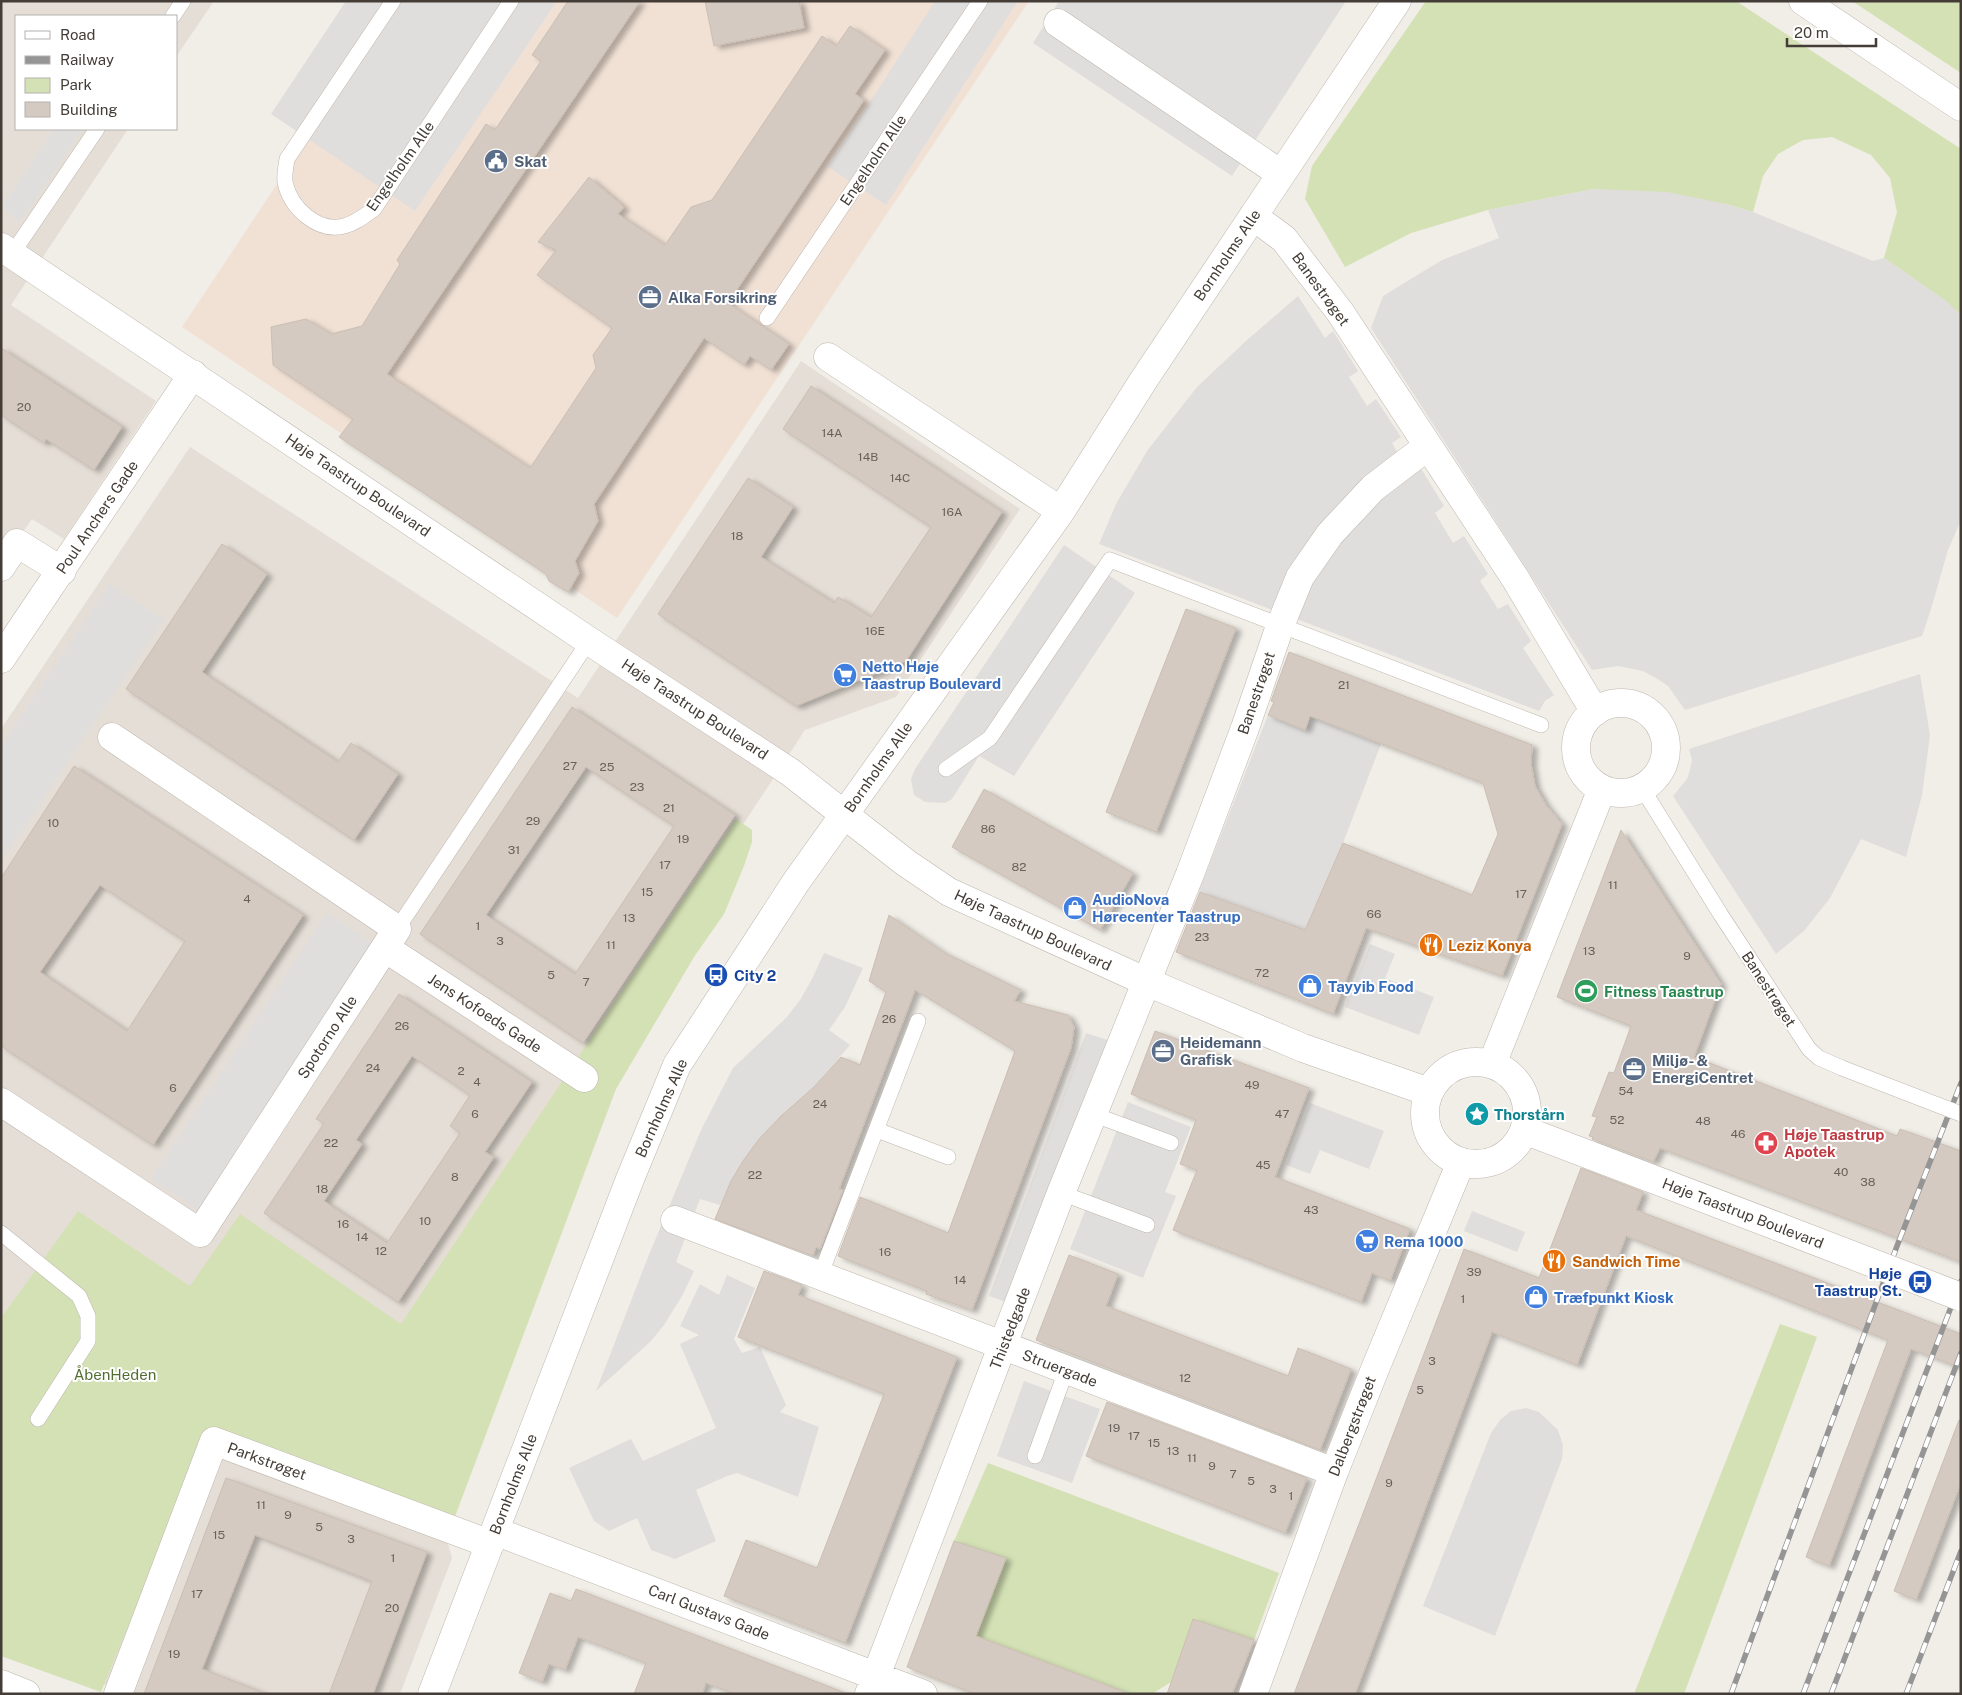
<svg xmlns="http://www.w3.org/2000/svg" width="1962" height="1695" viewBox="0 0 1962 1695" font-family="'Public Sans',sans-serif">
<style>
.residential{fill:#e5ded6}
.commercial{fill:#f1e1d5}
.green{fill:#d4e1b5}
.parking{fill:#e0dedc}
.building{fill:#d5cac1;stroke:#cbbeb2;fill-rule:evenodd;filter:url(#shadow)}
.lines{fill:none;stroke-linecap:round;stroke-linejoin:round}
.service-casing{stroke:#bfb6ae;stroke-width:16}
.minor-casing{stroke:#bfb6ae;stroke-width:29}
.tertiary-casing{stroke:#bfb6ae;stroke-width:29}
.service{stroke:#fff;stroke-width:15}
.minor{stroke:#fff;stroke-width:28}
.tertiary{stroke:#fff;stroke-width:28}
.tram{stroke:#959595;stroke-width:1}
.rail-casing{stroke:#959595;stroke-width:5.5}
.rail{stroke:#fff;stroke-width:4;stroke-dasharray:11;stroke-linecap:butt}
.service-bridge-casing{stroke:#bfb6ae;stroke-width:16;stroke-linecap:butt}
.minor-bridge-casing{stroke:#bfb6ae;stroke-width:29;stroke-linecap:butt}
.service-bridge{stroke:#fff;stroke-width:15}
.minor-bridge{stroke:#fff;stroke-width:28}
.labels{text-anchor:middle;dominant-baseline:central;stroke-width:4;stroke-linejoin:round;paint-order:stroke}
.number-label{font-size:12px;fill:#68605a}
.street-label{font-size:15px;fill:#443d37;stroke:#fff}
.service-label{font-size:15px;font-weight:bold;fill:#4e5e75;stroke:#fff;text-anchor:start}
.shop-label{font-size:15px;font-weight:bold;fill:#366cbe;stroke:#fff;text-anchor:start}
.food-label{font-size:15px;font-weight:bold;fill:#c56008;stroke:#fff;text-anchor:start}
.transit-label{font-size:15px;font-weight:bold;fill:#164399;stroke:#fff;text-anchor:start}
.leisure-label{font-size:15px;font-weight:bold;fill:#27864d;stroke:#fff;text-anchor:start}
.culture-label{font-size:15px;font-weight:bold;fill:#0d838f;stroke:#fff;text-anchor:start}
.health-label{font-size:15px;font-weight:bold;fill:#be3a42;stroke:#fff;text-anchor:start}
.park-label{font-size:15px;fill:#526e32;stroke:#fff}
</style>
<defs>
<filter id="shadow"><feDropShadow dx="5.5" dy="3" stdDeviation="2.5" flood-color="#0004"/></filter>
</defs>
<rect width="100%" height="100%" fill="#f1ede7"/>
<path class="residential" d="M1,1H214L176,57V16H16V129H128L11,305L156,401L64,539L32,519L1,563Z
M801,361L1020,509L896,697L805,730L395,1356L452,1558L400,1694H130L1,1644V729L190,447L578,698Z"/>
<path class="commercial" d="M399,1H1029L617,618L182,327Z"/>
<path class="green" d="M1426,1H1736L1961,149V315L1944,300L1884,258L1897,212L1890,178L1871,155L1832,137L1803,140L1778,154L1763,176L1753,212L1726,204L1594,189L1488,210L1411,233L1345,267L1305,199L1312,166Z
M1852,1H1961V73Z
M736,819L752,830V842L744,866L724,914L694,957L616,1089L445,1543L201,1449L101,1692L1,1656V1318L78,1211L190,1286L240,1214L401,1324Z
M1780,1324L1817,1337L1684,1694H1634Z
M988,1463L1279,1573L1254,1640L1193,1619L1171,1682L1152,1694H1131L976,1636L954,1541Z"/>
<path class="parking" d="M346,1H557L415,211L271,114Z
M935,1H1018L886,205L828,167Z
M1059,1H1346L1232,176L1033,43Z
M54,129H83L20,222L1,208Z
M1594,189L1667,192L1726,204L1753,212L1873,261L1884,258L1945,300L1961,315V520L1948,550L1931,609L1922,636L1685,710L1668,686L1656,678L1643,671L1618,666L1592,670L1371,328L1383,296L1442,260L1499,238L1488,210Z
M1298,296L1325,338L1333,331L1358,371L1349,377L1367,406L1376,399L1401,437L1392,443L1409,473L1420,467L1444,506L1435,513L1453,543L1464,536L1488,574L1480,581L1498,609L1508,604L1531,641L1523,648L1554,695L1545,701L1539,711L1099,544L1116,504L1147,451L1197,387L1247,340Z
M1064,545L1135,593L1014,776L979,756L952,799L945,803L925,802L914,795L911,779L915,769Z
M110,584L164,620L1,861V746Z
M1920,674L1930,735L1922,795L1906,857L1861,839L1830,898L1804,931L1776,954L1673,796L1687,779L1690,770L1692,760L1689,749Z
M1268,715L1305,730L1310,716L1381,744L1343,843L1305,930L1199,891Z
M327,913L375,945L200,1211L151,1179Z
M1370,944L1395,954L1385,978L1434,997L1419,1035L1345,1007Z
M824,953L863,968L845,1007L829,1030L850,1045L814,1087L781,1116L759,1139L743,1161L720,1205L700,1199L676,1262L694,1271L682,1296L664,1325L651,1341L596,1391L648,1257L701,1130L733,1068L786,1018L800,1000L812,979Z
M1086,1033L1120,1044L1023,1308L989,1296Z
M1128,1102L1191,1127L1165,1192L1176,1196L1143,1278L1070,1249Z
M1310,1103L1384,1131L1369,1169L1320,1150L1310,1174L1286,1165Z
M1472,1211L1525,1232L1517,1252L1464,1231Z
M727,1275L755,1288L734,1339L742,1353L760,1347L786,1405L780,1412L819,1427L798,1497L737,1473L727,1476L696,1490L716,1541L675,1559L651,1550L637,1518L609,1531L594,1521L569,1468L631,1439L643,1461L716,1428L680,1344L699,1335L680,1326L700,1284L719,1295Z
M1024,1381L1100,1409L1072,1483L997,1456Z
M1526,1408L1539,1412L1558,1430L1563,1445L1562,1459L1495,1636L1423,1606L1491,1433L1500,1420L1511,1411Z"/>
<path class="building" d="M568,1H640L387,374L530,468L596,368L593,355L612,328L537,275L556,250L538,242L589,177L624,207L618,214L665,245L691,207L712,200L822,36L836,46L850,26L885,50L855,94L864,100L728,303L789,344L771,370L750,356L744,365L704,338L594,504L598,521L575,561L579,573L568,592L549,581L546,574L339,437L353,419L273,365L271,327L306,319L331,334L362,326L400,264L397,260L486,124L495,130L541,61L532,55Z
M705,1H799L804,28L714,46Z
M1,348L122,427L94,470L46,439L44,443L1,415Z
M811,386L1002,512L906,661L796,706L658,614L748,478L793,507L761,557L834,603L838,597L871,617L931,527L783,429Z
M222,544L267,574L202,672L338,762L351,743L398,774L354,840L126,689Z
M1186,609L1236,628L1156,832L1106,812Z
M1289,652L1532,745L1531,764L1535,786L1546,805L1562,824L1502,976L1366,928L1333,1014L1176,952L1200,892L1305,930L1343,843L1472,895L1498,834L1483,783L1310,716L1305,730L1268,715L1274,702L1271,701Z
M572,707L735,815L583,1043L420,934ZM586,767L674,826L575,974L486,915Z
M74,766L303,915L153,1145L1,1046V878ZM100,885L185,941L127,1031L40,972Z
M984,789L1133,873L1100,930L952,847Z
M1621,830L1721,984L1694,1057L1897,1136L1900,1129L1961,1151V1262L1660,1148L1653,1162L1592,1139L1593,1137L1589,1136L1597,1117L1592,1116L1609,1072L1614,1073L1631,1026L1557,997Z
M889,915L945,953L1021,990L1014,1001L1068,1015L1074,1027L1071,1048L972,1310L926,1294L927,1291L838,1256L860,1197L948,1233L1015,1051L915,990L839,1189L843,1190L820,1249L816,1247L813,1256L715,1219L731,1181L743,1161L759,1139L781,1116L814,1087L841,1057L860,1065L886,992L869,981Z
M399,994L532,1082L485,1152L494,1157L398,1302L264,1213L324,1123L316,1119ZM412,1056L470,1095L450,1126L460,1133L387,1243L324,1201L362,1144L356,1140Z
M1155,1031L1309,1088L1275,1177L1410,1229L1390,1281L1372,1273L1361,1302L1173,1230L1197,1170L1180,1164L1196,1120L1131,1094Z
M1581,1168L1643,1192L1636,1210L1961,1334V1368L1911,1349L1829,1566L1806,1557L1888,1340L1626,1236L1577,1365L1492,1332L1355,1694H1294L1464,1249L1539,1278Z
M1069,1255L1118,1274L1106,1306L1288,1376L1298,1348L1351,1369L1320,1450L1036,1340Z
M764,1271L802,1285L798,1295L957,1357L845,1643L724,1596L746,1540L817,1568L884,1394L738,1337Z
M1107,1402L1307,1478L1285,1533L1086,1456Z
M1959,1420L1961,1421V1483L1916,1600L1894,1591Z
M226,1478L427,1552L373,1694H329L372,1581L255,1535L202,1669L262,1692L261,1694H144Z
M954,1541L1006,1558L976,1636L1125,1692V1694H975L907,1667Z
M576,1589L843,1692V1694H735L706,1683L702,1694H634L646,1663L578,1637L565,1670L549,1664L542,1682L519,1673L550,1593L571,1601Z
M1193,1619L1254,1640L1232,1694H1167Z"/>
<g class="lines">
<g class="service-casing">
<path id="service" d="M393,1L287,159C286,166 284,175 285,182C290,207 317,233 344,226C356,223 364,216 374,209L511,1
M173,16L183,1
M12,254L97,129
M767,318L980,1
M946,769L990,738L1110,560L1541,725
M1642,788L1721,915L1809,1049L1819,1058L1842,1068
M397,929L589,641
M1092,1114L1171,1143
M877,1130L948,1157
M1061,1193L1147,1225
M1,1233L79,1296L88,1316V1341L38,1419
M820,1276L918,1021
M1035,1456L1066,1371"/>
</g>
<g class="minor-casing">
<path id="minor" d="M1058,23L1281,174
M1253,216L1284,239L1340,312L1515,578L1595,712
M1,247L589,641L790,772L906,863L949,892L1147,982L1303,1048L1429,1092
M828,357L1061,511
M1,567L17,543L62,571
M1,659L193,374
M1576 748a45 45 0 1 1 90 0a45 45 0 1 1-90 0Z
M385,948L584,1078
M1425 1113a51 51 0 1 1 102 0a51 51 0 1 1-102 0Z
M1492,1064L1602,789
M1,1102L200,1233L397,929L112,737
M1524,1130L1779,1227
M675,1220L1334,1472
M495,1531L923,1694
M1,1684L26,1694
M118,1694L214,1441L490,1544
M432,1694L630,1179L677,1065L796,882L1061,511L1143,381L1397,1
M869,1694L1061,1193L1190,874L1245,728L1280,626L1300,577L1330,534L1373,488L1428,446
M1253,1694L1334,1472L1375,1369L1461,1162"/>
</g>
<g class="tertiary-casing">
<path id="tertiary" d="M1803,1L1961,107"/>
</g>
<use href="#service" class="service"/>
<use href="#minor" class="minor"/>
<use href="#tertiary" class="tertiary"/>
<path class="tram" d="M1960,1694L1961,1693"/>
<g class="rail-casing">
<path id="rail" d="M1731,1694L1897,1246L1961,1083
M1803,1694L1961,1281
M1831,1694L1961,1353
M1906,1694L1961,1551"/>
</g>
<use href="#rail" class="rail"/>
<g class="service-bridge-casing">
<path id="service-bridge" d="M1842,1068L1961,1114"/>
</g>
<g class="minor-bridge-casing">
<path id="minor-bridge" d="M1779,1227L1961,1297"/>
</g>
<use href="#service-bridge" class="service-bridge"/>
<use href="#minor-bridge" class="minor-bridge"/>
</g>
<defs>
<g id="civic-disc" transform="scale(1.25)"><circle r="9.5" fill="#5c6f8a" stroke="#fff"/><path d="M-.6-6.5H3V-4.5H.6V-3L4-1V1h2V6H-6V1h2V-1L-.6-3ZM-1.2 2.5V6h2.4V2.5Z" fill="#fff"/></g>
<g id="office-disc" transform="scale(1.25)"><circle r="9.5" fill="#5c6f8a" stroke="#fff"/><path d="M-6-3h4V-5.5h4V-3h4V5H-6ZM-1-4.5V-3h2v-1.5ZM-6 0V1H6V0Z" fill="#fff"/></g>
<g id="supermarket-disc" transform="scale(1.25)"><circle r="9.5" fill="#3f7fe0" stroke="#fff"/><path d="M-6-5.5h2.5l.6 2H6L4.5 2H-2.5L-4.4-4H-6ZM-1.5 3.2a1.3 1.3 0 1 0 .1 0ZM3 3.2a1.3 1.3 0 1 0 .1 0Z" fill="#fff"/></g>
<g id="shop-disc" transform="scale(1.25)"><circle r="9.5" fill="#3f7fe0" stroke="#fff"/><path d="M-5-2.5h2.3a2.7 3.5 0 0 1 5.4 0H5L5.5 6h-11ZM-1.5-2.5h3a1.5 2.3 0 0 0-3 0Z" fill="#fff"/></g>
<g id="restaurant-disc" transform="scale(1.25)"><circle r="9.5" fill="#e8710a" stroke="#fff"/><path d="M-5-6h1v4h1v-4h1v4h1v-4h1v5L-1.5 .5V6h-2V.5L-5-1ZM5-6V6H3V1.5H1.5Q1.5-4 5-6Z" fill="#fff"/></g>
<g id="bus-disc" transform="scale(1.25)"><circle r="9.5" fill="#1a4fb4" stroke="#fff"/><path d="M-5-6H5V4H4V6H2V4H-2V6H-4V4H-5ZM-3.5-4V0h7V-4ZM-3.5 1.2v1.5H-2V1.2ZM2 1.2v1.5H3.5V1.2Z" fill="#fff"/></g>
<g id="stadium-disc" transform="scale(1.25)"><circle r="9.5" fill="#2e9e5b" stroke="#fff"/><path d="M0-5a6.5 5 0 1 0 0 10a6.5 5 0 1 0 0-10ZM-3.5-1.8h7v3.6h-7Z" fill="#fff"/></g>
<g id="sight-disc" transform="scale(1.25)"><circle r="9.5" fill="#0f9aa8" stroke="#fff"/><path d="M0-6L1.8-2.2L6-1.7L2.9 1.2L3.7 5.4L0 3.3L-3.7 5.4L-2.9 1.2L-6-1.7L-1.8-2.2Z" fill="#fff"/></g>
<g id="pharmacy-disc" transform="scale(1.25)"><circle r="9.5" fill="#e0444e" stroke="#fff"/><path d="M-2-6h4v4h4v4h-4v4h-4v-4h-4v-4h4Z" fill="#fff"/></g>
</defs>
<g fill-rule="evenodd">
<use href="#civic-disc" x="496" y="161"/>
<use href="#office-disc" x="650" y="297"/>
<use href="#supermarket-disc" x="845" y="675"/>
<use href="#shop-disc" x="1075" y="908"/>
<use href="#restaurant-disc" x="1431" y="945"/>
<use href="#bus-disc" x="716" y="975"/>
<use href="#shop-disc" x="1310" y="986"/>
<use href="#stadium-disc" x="1586" y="991"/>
<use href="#office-disc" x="1163" y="1051"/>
<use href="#office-disc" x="1634" y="1069"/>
<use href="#sight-disc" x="1477" y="1114"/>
<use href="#pharmacy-disc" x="1766" y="1143"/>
<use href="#supermarket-disc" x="1367" y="1241"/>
<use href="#restaurant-disc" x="1554" y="1261"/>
<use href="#bus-disc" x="1920" y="1282"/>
<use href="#shop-disc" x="1536" y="1297"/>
</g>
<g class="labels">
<g class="number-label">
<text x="24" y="407">20</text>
<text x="832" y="433">14A</text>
<text x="868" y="457">14B</text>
<text x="900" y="478">14C</text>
<text x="952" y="512">16A</text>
<text x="737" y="536">18</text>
<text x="875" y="631">16E</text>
<text x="1344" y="685">21</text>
<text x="570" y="766">27</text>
<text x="607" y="767">25</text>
<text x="637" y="787">23</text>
<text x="669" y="808">21</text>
<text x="533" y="821">29</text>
<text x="53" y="823">10</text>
<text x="988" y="829">86</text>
<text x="683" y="839">19</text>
<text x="514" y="850">31</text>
<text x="665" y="865">17</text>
<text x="1019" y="867">82</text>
<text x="1613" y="885">11</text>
<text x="647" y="892">15</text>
<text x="1521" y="894">17</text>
<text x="247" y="899">4</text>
<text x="1374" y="914">66</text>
<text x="629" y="918">13</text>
<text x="478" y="926">1</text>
<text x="1202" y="937">23</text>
<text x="500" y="941">3</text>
<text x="611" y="945">11</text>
<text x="1589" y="951">13</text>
<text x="1687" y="956">9</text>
<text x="1262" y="973">72</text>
<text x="551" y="975">5</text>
<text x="586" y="982">7</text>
<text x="889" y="1019">26</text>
<text x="402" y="1026">26</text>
<text x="373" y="1068">24</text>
<text x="461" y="1071">2</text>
<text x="477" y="1082">4</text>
<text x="1252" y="1085">49</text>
<text x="173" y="1088">6</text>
<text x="1626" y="1091">54</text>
<text x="820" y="1104">24</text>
<text x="475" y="1114">6</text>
<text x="1282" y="1114">47</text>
<text x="1617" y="1120">52</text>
<text x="1703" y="1121">48</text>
<text x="1738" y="1134">46</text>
<text x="331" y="1143">22</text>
<text x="1263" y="1165">45</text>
<text x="1841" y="1172">40</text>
<text x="755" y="1175">22</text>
<text x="455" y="1177">8</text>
<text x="1868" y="1182">38</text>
<text x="322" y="1189">18</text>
<text x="1311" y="1210">43</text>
<text x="425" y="1221">10</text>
<text x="343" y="1224">16</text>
<text x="362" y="1237">14</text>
<text x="381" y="1251">12</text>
<text x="885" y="1252">16</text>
<text x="1474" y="1272">39</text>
<text x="960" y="1280">14</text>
<text x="1463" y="1299">1</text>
<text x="1432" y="1361">3</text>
<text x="1185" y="1378">12</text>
<text x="1420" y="1390">5</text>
<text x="1114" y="1428">19</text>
<text x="1134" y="1436">17</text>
<text x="1154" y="1443">15</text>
<text x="1173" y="1451">13</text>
<text x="1192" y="1458">11</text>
<text x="1212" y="1466">9</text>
<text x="1233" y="1474">7</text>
<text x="1251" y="1481">5</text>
<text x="1389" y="1483">9</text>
<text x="1273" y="1489">3</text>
<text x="1291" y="1496">1</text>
<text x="261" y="1505">11</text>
<text x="288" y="1515">9</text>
<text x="319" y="1527">5</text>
<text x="219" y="1535">15</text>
<text x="351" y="1539">3</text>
<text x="393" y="1558">1</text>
<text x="197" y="1594">17</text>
<text x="392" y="1608">20</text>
<text x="174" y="1654">19</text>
</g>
<g class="street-label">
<text transform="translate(873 160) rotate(-56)">Engelholm Alle</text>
<text transform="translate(400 166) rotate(-55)">Engelholm Alle</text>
<text transform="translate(1227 255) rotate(-56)">Bornholms Alle</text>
<text transform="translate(1321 289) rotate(54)">Banestrøget</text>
<text transform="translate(358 485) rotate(34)">Høje Taastrup Boulevard</text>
<text transform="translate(97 517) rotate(-56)">Poul Anchers Gade</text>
<text transform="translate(1256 693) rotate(-71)">Banestrøget</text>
<text transform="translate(695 709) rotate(33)">Høje Taastrup Boulevard</text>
<text transform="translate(878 767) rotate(-55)">Bornholms Alle</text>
<text transform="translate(1033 930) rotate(25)">Høje Taastrup Boulevard</text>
<text transform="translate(1769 989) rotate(57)">Banestrøget</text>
<text transform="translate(485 1013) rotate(33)">Jens Kofoeds Gade</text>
<text transform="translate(327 1037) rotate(-57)">Spotorno Alle</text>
<text transform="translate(661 1108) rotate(-66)">Bornholms Alle</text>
<text transform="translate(1743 1213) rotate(21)">Høje Taastrup Boulevard</text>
<text transform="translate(1010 1328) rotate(-69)">Thistedgade</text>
<text transform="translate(1060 1368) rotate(21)">Struergade</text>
<text transform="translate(1352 1426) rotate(-69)">Dalbergstrøget</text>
<text transform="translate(267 1461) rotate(20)">Parkstrøget</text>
<text transform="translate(513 1484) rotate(-69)">Bornholms Alle</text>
<text transform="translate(709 1612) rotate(21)">Carl Gustavs Gade</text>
</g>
<g class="service-label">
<text x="514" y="161">Skat</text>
<text x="668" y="297">Alka Forsikring</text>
<text x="1180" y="1042">Heidemann<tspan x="1180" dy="17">Grafisk</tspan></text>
<text x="1652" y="1060">Miljø- &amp;<tspan x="1652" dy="17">EnergiCentret</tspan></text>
</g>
<g class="shop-label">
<text x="862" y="666">Netto Høje<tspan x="862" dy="17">Taastrup Boulevard</tspan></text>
<text x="1092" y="899">AudioNova<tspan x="1092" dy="17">Hørecenter Taastrup</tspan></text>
<text x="1328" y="986">Tayyib Food</text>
<text x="1384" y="1241">Rema 1000</text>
<text x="1554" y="1297">Træfpunkt Kiosk</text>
</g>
<g class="food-label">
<text x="1448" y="945">Leziz Konya</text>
<text x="1572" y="1261">Sandwich Time</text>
</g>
<g class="transit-label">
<text x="734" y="975">City 2</text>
<text x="1902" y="1273" text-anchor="end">Høje<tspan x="1902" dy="17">Taastrup St.</tspan></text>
</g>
<g class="leisure-label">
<text x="1604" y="991">Fitness Taastrup</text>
</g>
<g class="culture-label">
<text x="1494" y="1114">Thorstårn</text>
</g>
<g class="health-label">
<text x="1784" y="1134">Høje Taastrup<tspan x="1784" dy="17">Apotek</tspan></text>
</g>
<g class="park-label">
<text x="115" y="1374">ÅbenHeden</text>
</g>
</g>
<rect width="1962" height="1695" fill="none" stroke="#443d37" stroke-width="5"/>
<rect x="15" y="15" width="162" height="115" fill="#ffffff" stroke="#b4b1af"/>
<rect x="25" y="31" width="25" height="8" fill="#ffffff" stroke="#b4b1af"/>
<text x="60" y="40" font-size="15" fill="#443d37">Road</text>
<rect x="25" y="56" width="25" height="8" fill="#959595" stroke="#b4b1af"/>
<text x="60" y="65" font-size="15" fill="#443d37">Railway</text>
<rect x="25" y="78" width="25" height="15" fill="#d4e1b5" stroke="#b4b1af"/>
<text x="60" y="90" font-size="15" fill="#443d37">Park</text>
<rect x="25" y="102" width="25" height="15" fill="#d5cac1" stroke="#b4b1af"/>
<text x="60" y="115" font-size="15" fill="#443d37">Building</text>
<path d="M1787 38v8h89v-8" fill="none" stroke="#443d37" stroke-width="2.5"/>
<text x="1794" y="38" font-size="15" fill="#443d37" stroke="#ffffff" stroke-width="4" paint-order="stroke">20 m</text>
</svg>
